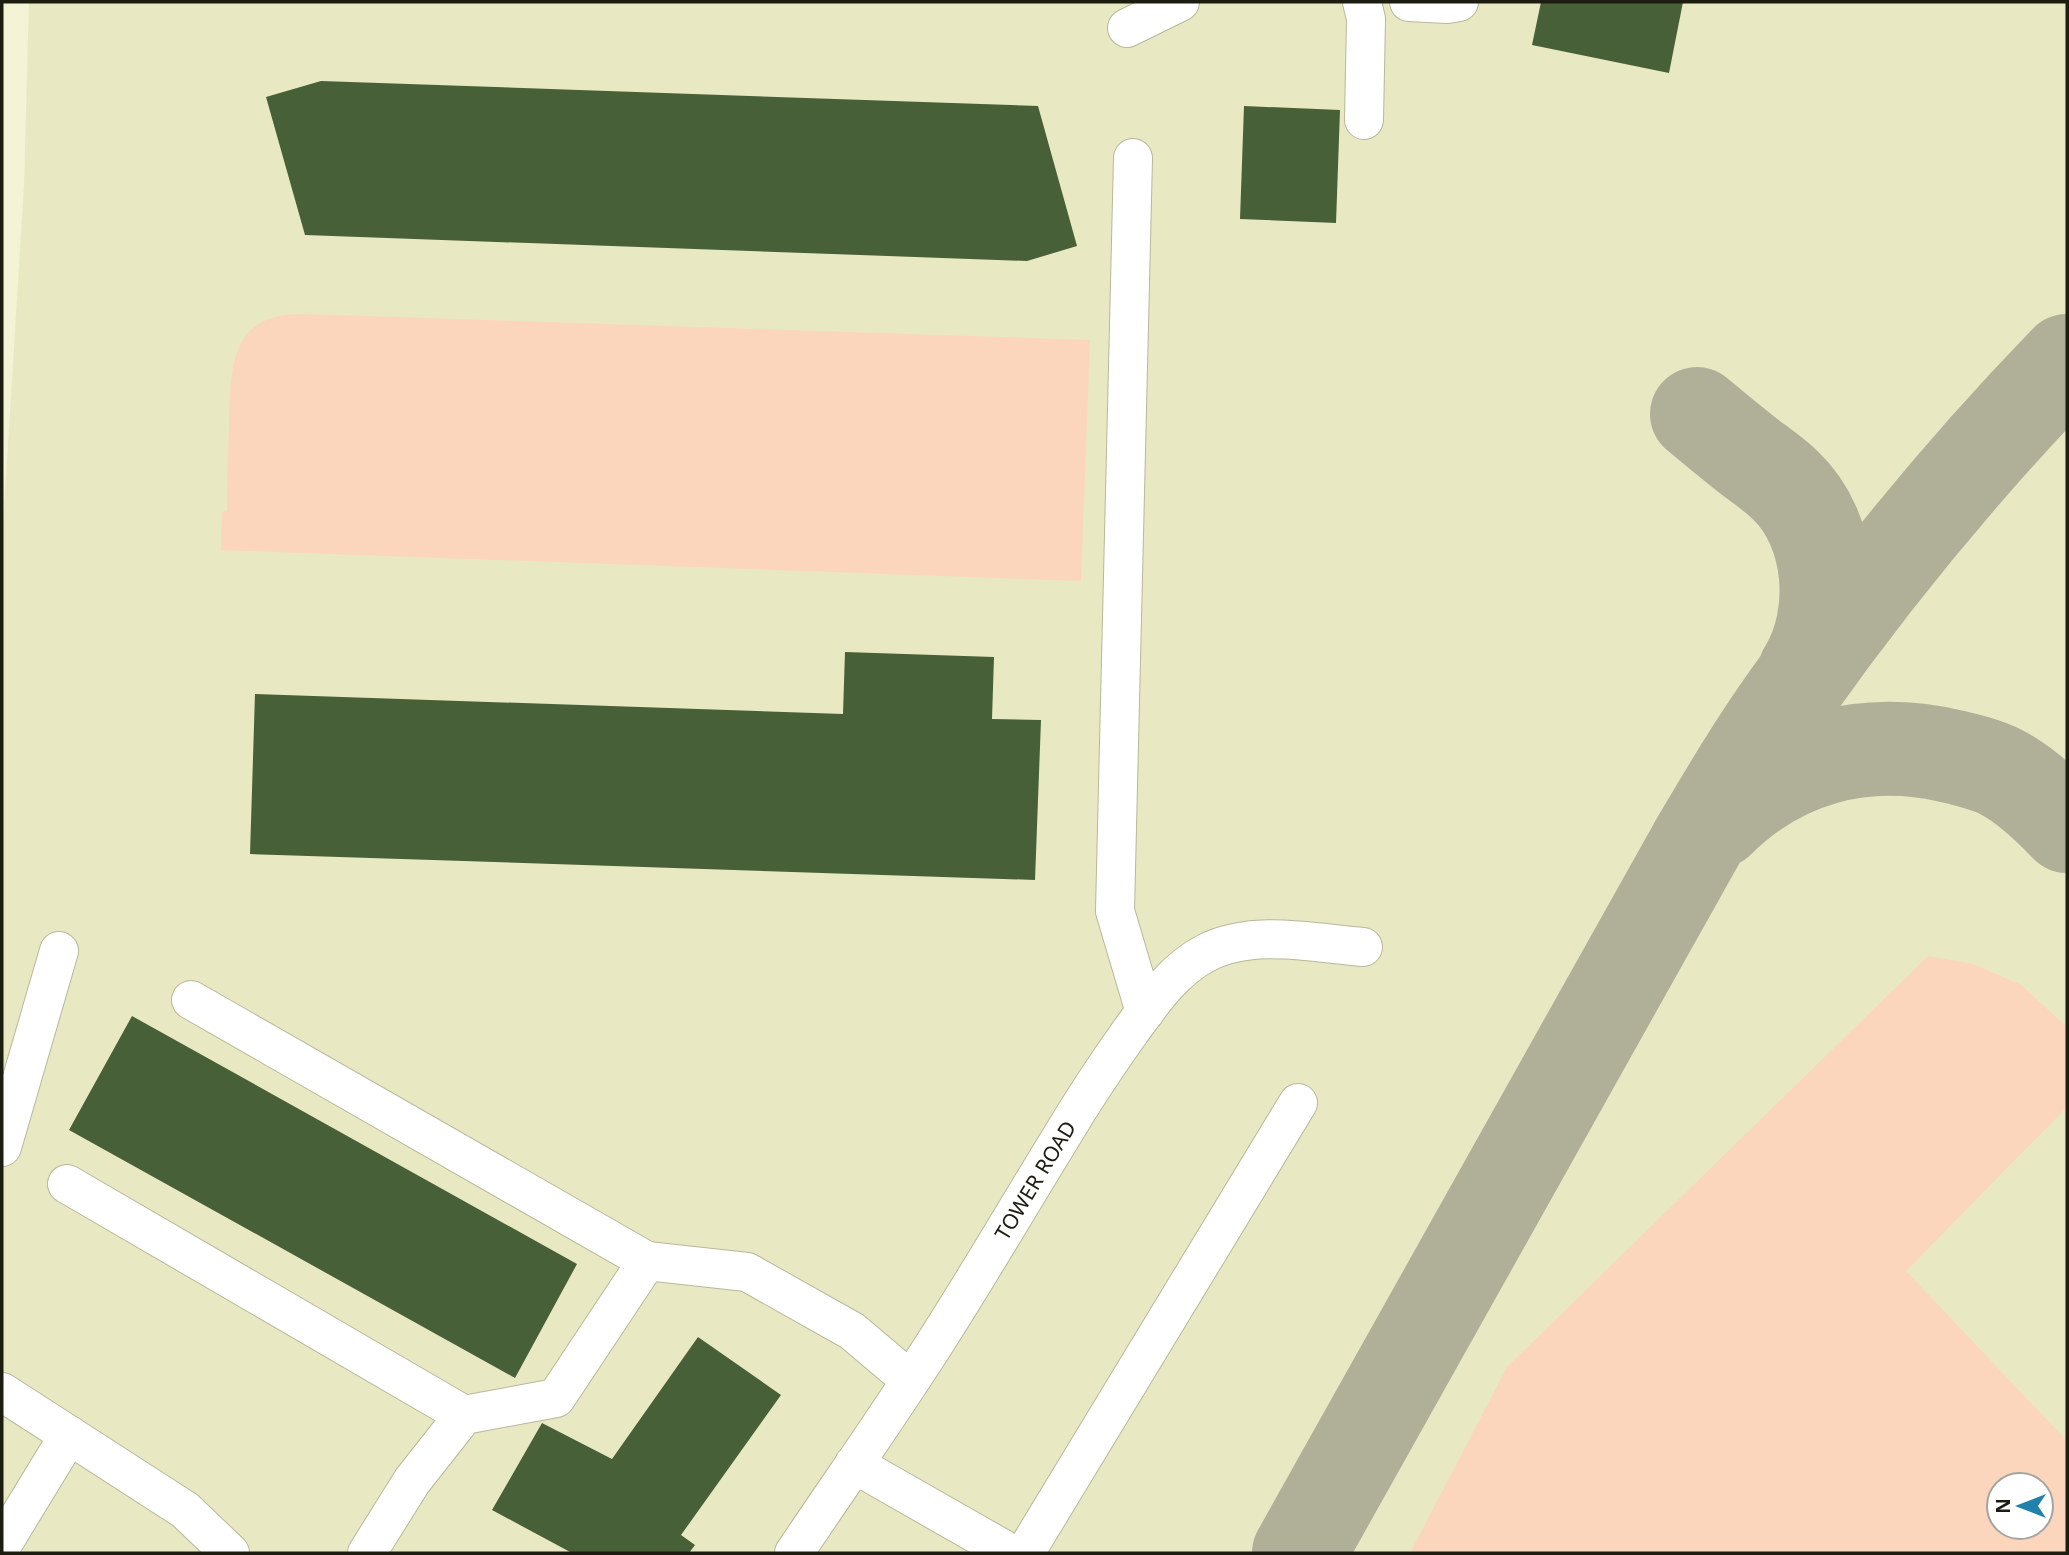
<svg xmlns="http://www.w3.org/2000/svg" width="2069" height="1555" viewBox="0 0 2069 1555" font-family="'Noto Sans',sans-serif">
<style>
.built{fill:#e8e8c3;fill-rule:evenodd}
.green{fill:#fbd6bc;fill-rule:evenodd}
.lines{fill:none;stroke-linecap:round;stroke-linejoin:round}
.taxiway{stroke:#b0b098;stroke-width:94}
.building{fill:#486037}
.minor-casing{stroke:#b8b89b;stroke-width:40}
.minor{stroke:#fff;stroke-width:38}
.labels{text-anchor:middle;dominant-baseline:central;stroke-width:7;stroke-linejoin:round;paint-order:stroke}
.street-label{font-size:21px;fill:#1c1c11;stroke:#fff}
</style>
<rect width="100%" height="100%" fill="#f3f3d5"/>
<path class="built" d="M29,2H2067V1553H2V542L24,185ZM1999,1485H2041V1527H1999Z"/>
<path class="green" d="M302,314L1090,340L1081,581L221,550L222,512L227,511C227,483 228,454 229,425C231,369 228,314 302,314Z
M1928,956L1973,964L2021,985L2067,1027V1107L1906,1271L2067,1441V1553H1410L1507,1367ZM1999,1485H2041V1527H1999Z"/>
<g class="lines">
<path class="taxiway" d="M1697,414C1715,429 1733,444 1751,458C1763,467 1775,475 1785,485C1833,530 1839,617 1805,671
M1718,821C1781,758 1864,736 1950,756C1967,760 1985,764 2001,772C2026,785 2048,806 2067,826
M1299,1553L1698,841C1727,792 1756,743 1789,697C1873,578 1965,466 2067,361"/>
</g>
<path class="building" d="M1541,2H1683L1669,73L1532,45Z
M321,81L1038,106L1077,246L1027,261L305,235L266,97Z
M1244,106L1340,110L1336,223L1240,219Z
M845,652L994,657L992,719L1041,720L1035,880L250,854L255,694L843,714Z
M132,1016L577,1264L515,1378L69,1130Z
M698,1337L781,1395L681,1535L695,1545L689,1553H572L492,1510L542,1423L612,1459Z"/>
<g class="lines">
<g class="minor-casing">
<g id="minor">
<path d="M1362,2L1366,19L1364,120"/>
<path d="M1409,2L1447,4L1459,2"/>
<path d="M1127,28L1180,2"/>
<path d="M1133,158L1115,911L1145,1012"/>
<path d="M191,1000L647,1261"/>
<path d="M2,1147L59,951"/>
<path d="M67,1184L464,1415"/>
<path d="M2,1392L185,1510L230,1553"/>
<path d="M854,1464L1010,1553"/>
<path d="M2,1545L69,1435"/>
<path d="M367,1553L412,1481L464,1415L556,1398L647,1261L747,1272L852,1331L910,1380"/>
<path id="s1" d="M794,1553C837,1489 882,1425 924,1360C971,1288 1015,1212 1060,1139C1082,1102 1105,1067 1130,1032C1151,1003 1173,970 1206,953C1253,929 1313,943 1363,947"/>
<path d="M1025,1553L1298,1103"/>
</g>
</g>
<use href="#minor" class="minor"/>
</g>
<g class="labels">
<g class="street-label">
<text stroke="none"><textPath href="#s1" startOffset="444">TOWER ROAD</textPath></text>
</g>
</g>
<rect width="2069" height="1555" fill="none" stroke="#1c1c11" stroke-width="7"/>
<g transform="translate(2020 1506) rotate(270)"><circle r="33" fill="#ffffff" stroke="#a4a4a0" stroke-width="2"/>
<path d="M0-5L12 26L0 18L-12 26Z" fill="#2081ad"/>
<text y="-10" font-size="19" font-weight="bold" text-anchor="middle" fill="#1c1c11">N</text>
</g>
</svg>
